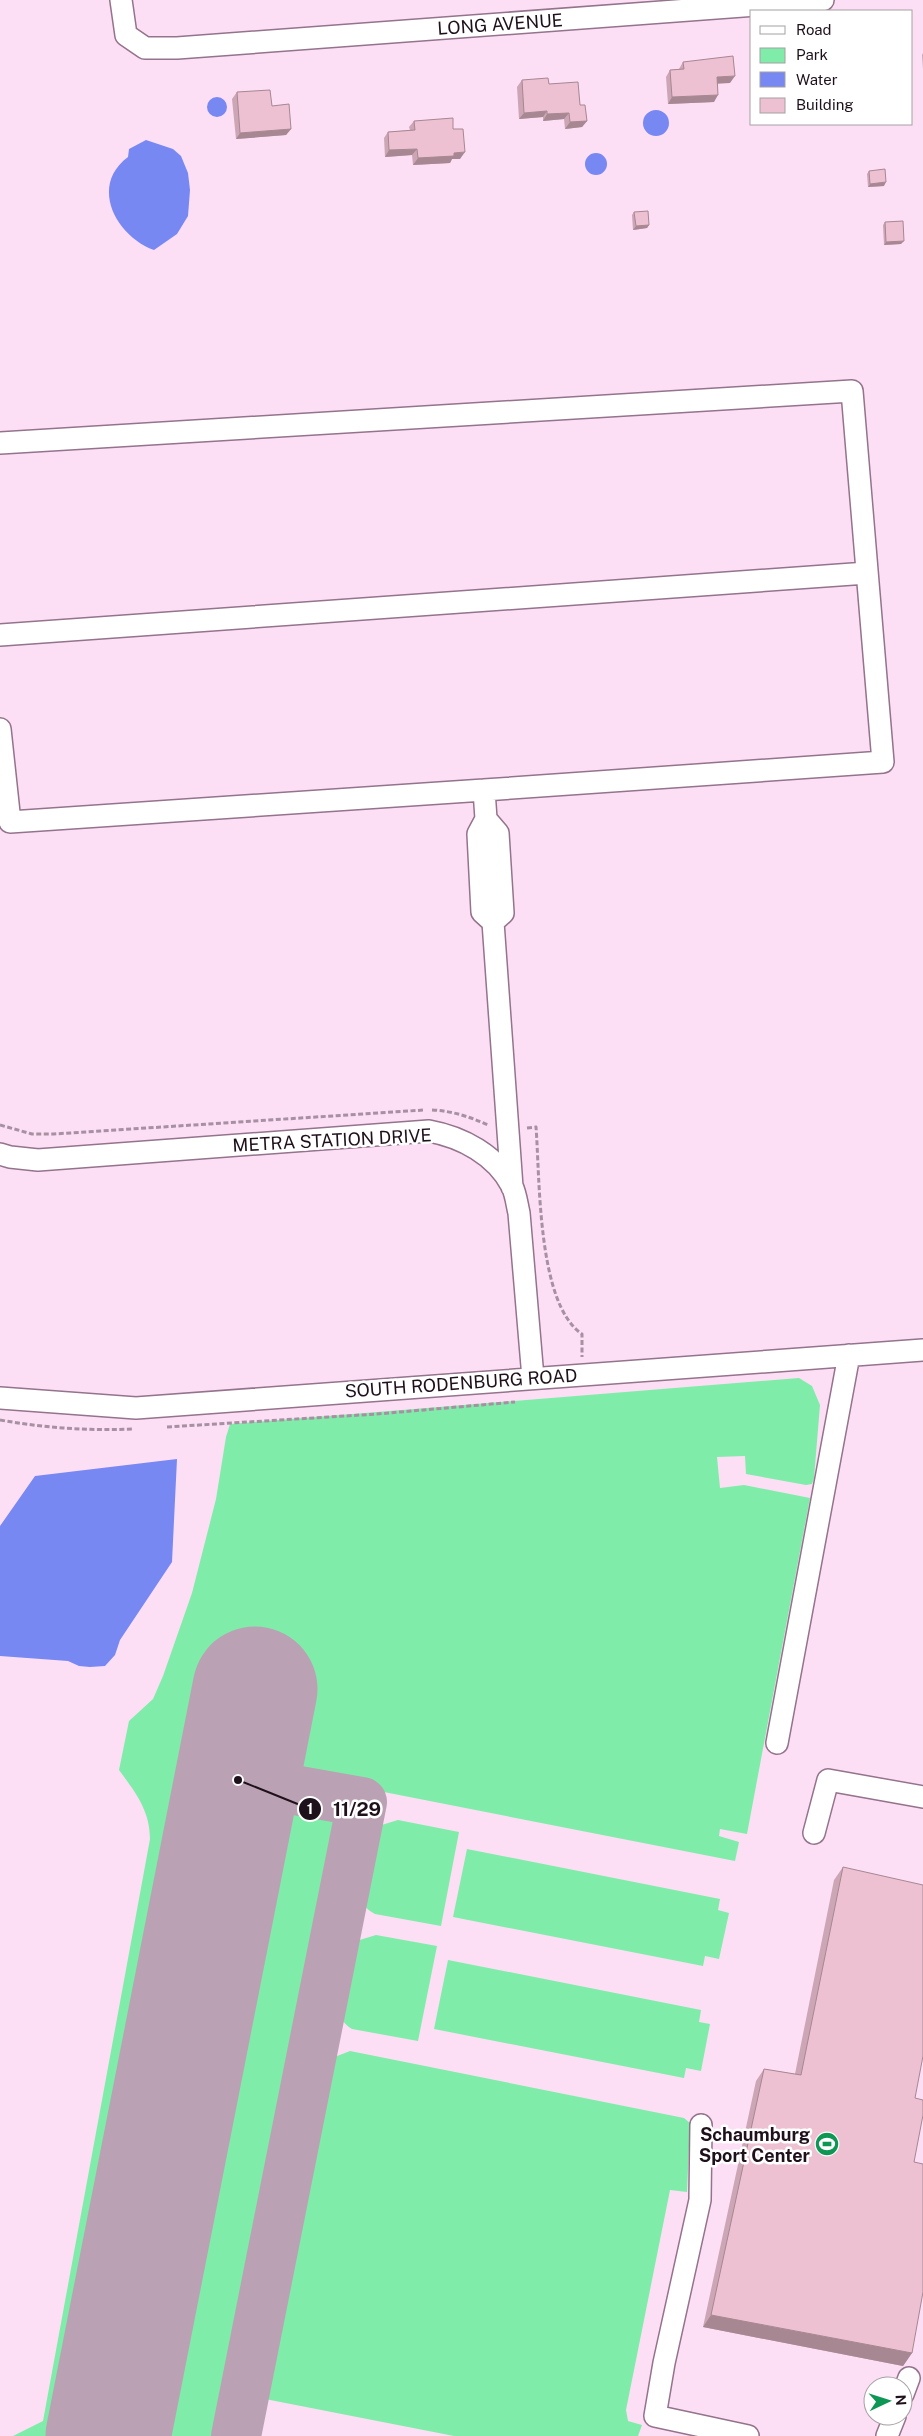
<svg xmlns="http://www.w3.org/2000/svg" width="923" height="2436" viewBox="0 0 923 2436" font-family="'Public Sans',sans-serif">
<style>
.green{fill:#80eca9}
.water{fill:#7888f3}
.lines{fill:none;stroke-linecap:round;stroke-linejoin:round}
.taxiway{stroke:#baa2b4;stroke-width:50}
.runway{stroke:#baa2b4;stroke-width:125}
.minor-casing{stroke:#94738c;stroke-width:24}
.path{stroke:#a790a2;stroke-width:3;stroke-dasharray:5 2.5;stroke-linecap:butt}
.minor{stroke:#fff;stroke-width:21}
.wall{fill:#cca6b4}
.shaded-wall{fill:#a68792}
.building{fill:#edc1d1;stroke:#a68792}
.labels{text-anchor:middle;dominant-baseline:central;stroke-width:5;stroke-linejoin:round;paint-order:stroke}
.street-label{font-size:18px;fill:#1e111b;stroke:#fff}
.poi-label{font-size:18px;font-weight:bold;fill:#1e111b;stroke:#fff;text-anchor:end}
.leader{fill:none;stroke:#1e111b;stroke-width:2}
.callout-dot{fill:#1e111b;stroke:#fff;stroke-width:2}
.mark-label{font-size:15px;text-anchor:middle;font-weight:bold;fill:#fff}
.callout-label{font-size:19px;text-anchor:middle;font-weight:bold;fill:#1e111b;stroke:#fff;stroke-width:5;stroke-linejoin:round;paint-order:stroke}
</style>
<rect width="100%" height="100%" fill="#fcdff5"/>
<path class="green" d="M799,1378L812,1386L820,1405L814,1478L812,1484L806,1485L746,1474L745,1456L717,1457L720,1488L744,1485L810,1498L747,1834L720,1829L719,1836L739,1842L735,1861L282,1772L299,1689L215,1673L64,2436H13L43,2421L150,1839C150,1810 135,1792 119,1770L129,1721L153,1699L163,1676L192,1593L216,1499L226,1437L230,1424Z
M305,1810C329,1811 340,1820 337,1844L220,2436H151L271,1835C277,1821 291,1814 305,1810Z
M398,1820L459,1832L441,1926L375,1914C365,1909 362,1903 361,1892L375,1827Z
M467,1849L720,1899L718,1910L729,1913L719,1959L705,1956L703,1966L453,1917Z
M376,1935L437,1946L418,2041L352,2029C343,2024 340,2017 339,2007L353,1942Z
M448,1960L701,2010L699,2022L710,2024L701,2071L686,2068L684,2078L434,2029Z
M350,2051L684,2118L690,2123L687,2192L670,2190L626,2410L628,2421L642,2425L638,2436H454L260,2398L323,2075L332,2058Z"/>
<path class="water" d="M207 107a10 10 0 1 1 20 0a10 10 0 1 1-20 0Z
M643 123a13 13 0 1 1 26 0a13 13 0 1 1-26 0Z
M146,140L173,149L181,156L188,173L190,190L188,216L177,234L154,250C116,236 89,186 128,157L129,149Z
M585 164a11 11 0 1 1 22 0a11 11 0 1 1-22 0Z
M177,1459L172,1562L120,1640L115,1655L105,1666L90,1667L79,1666L68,1661L0,1656V1526L35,1476Z"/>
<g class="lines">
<path class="taxiway" d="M236,2436L362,1802L238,1780"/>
<path class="runway" d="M108,2436L255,1689"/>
<g class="minor-casing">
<path id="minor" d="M121,0L126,35L145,48H177L823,0
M0,443L852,391L883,762L484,790
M0,635L867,573
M0,729L10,822L484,790L486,819
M493,922L503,913L498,833L486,819L478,834L482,912L493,922L512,1187
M0,1154L10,1157L38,1160L429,1131C462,1137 496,1155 512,1186C516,1194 517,1205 519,1213L533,1378
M0,1398L136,1408L923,1350
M777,1743L849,1355
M814,1833L828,1780L923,1797
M701,2125L700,2200L664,2363L655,2416L748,2436
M903,2394L909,2378
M887,2436L895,2416"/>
</g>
<path class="path" d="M432,1110C453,1111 470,1117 488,1125
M0,1125L32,1134H54L424,1110
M527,1128L536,1127C540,1178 537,1304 582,1334V1357
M0,1420C45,1428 88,1431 134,1429
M167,1427L377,1414L515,1402"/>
<use href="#minor" class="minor"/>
</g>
<path class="wall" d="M923,53V69L922,55Z
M683,62L730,83H718L714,102L668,104L666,77L670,70L679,69Z
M522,80L549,84L580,105L587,121L582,127L565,129L564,119L543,121V117L519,119L517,87Z
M237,92L272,106L291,129L286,135L236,139L232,99Z
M414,121L453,129L460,159H452L450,163L413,165L412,155L385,157L384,138L388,132L410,130L409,127Z
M869,171L884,186L868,187L867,174Z
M634,212L649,225L647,228L633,230L632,215Z
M885,222L901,244L884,245L883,225Z
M843,1867L915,2098L912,2353L903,2366L703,2327L756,2081L764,2069L795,2074L834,1880Z"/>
<path class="shaded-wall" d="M735,76L730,83L713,84L717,77Z
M718,95L714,102L668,104L672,97Z
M547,111L543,117L519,119L524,113Z
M569,113L564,119L543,121L547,114Z
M587,121L582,127L565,129L570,122Z
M291,129L286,135L236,139L240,133Z
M417,149L412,155L385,157L389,150Z
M465,152L460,159H452L450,163L413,165L418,158L454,153Z
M886,182L884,186L868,187L870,184Z
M649,225L647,228L633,230L636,226Z
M904,241L901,244L884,245L886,242Z
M711,2315L912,2353L903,2366L703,2327Z"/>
<path class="building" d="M733,56L735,76L717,77L718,95L672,97L670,70L684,69L683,62Z
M548,78L549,84L578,82L580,105H585L587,121L570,122L569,113L547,114V111L524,113L522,80Z
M270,90L272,106L289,104L291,129L240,133L237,92Z
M453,118V129H463L465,152L454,153V156L418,158L417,149L389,150L388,132L415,130L414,121Z
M885,169L886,182L870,184L869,171Z
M648,211L649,225L636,226L634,212Z
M903,221L904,241L886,242L885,222Z
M843,1867L923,1885V2056L915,2098L923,2100V2115L914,2162L923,2164V2292L912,2353L711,2315L764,2069L801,2075Z"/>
<defs>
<g id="stadium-disc" transform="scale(1.25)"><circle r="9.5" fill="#0e9655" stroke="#fff"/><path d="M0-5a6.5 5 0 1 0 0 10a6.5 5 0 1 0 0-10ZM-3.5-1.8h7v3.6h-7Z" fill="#fff"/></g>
</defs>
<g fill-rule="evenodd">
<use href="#stadium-disc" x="827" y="2144"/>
</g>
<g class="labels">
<g class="street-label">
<text transform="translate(500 24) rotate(-4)">LONG AVENUE</text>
<text transform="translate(332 1140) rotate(-3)">METRA STATION DRIVE</text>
<text transform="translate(461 1383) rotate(-4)">SOUTH RODENBURG ROAD</text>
</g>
<g class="poi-label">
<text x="810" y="2134">Schaumburg<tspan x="810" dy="21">Sport Center</tspan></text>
</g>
</g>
<path class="leader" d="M238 1780L310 1809"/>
<g class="callout-dot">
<circle cx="238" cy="1780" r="5"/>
<circle cx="310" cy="1809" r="12"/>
</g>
<g class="mark-label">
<text x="310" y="1814">1</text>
</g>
<g class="callout-label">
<text x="357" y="1816">11/29</text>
</g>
<rect x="750" y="10" width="162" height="115" fill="#ffffff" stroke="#a5a0a4"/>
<rect x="760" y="26" width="25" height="8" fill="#ffffff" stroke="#a5a0a4"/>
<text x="796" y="35" font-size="15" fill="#1e111b">Road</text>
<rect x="760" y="48" width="25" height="15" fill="#80eca9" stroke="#a5a0a4"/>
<text x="796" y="60" font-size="15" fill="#1e111b">Park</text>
<rect x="760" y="72" width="25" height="15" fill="#7888f3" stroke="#a5a0a4"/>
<text x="796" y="85" font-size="15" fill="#1e111b">Water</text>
<rect x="760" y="98" width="25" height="15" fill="#edc1d1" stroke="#a5a0a4"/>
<text x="796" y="110" font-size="15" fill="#1e111b">Building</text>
<g transform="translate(888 2401) rotate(86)"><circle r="24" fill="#ffffff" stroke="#a5a0a4"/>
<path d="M0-4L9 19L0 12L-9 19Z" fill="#0e9655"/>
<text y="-8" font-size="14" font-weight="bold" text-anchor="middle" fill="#1e111b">N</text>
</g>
</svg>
